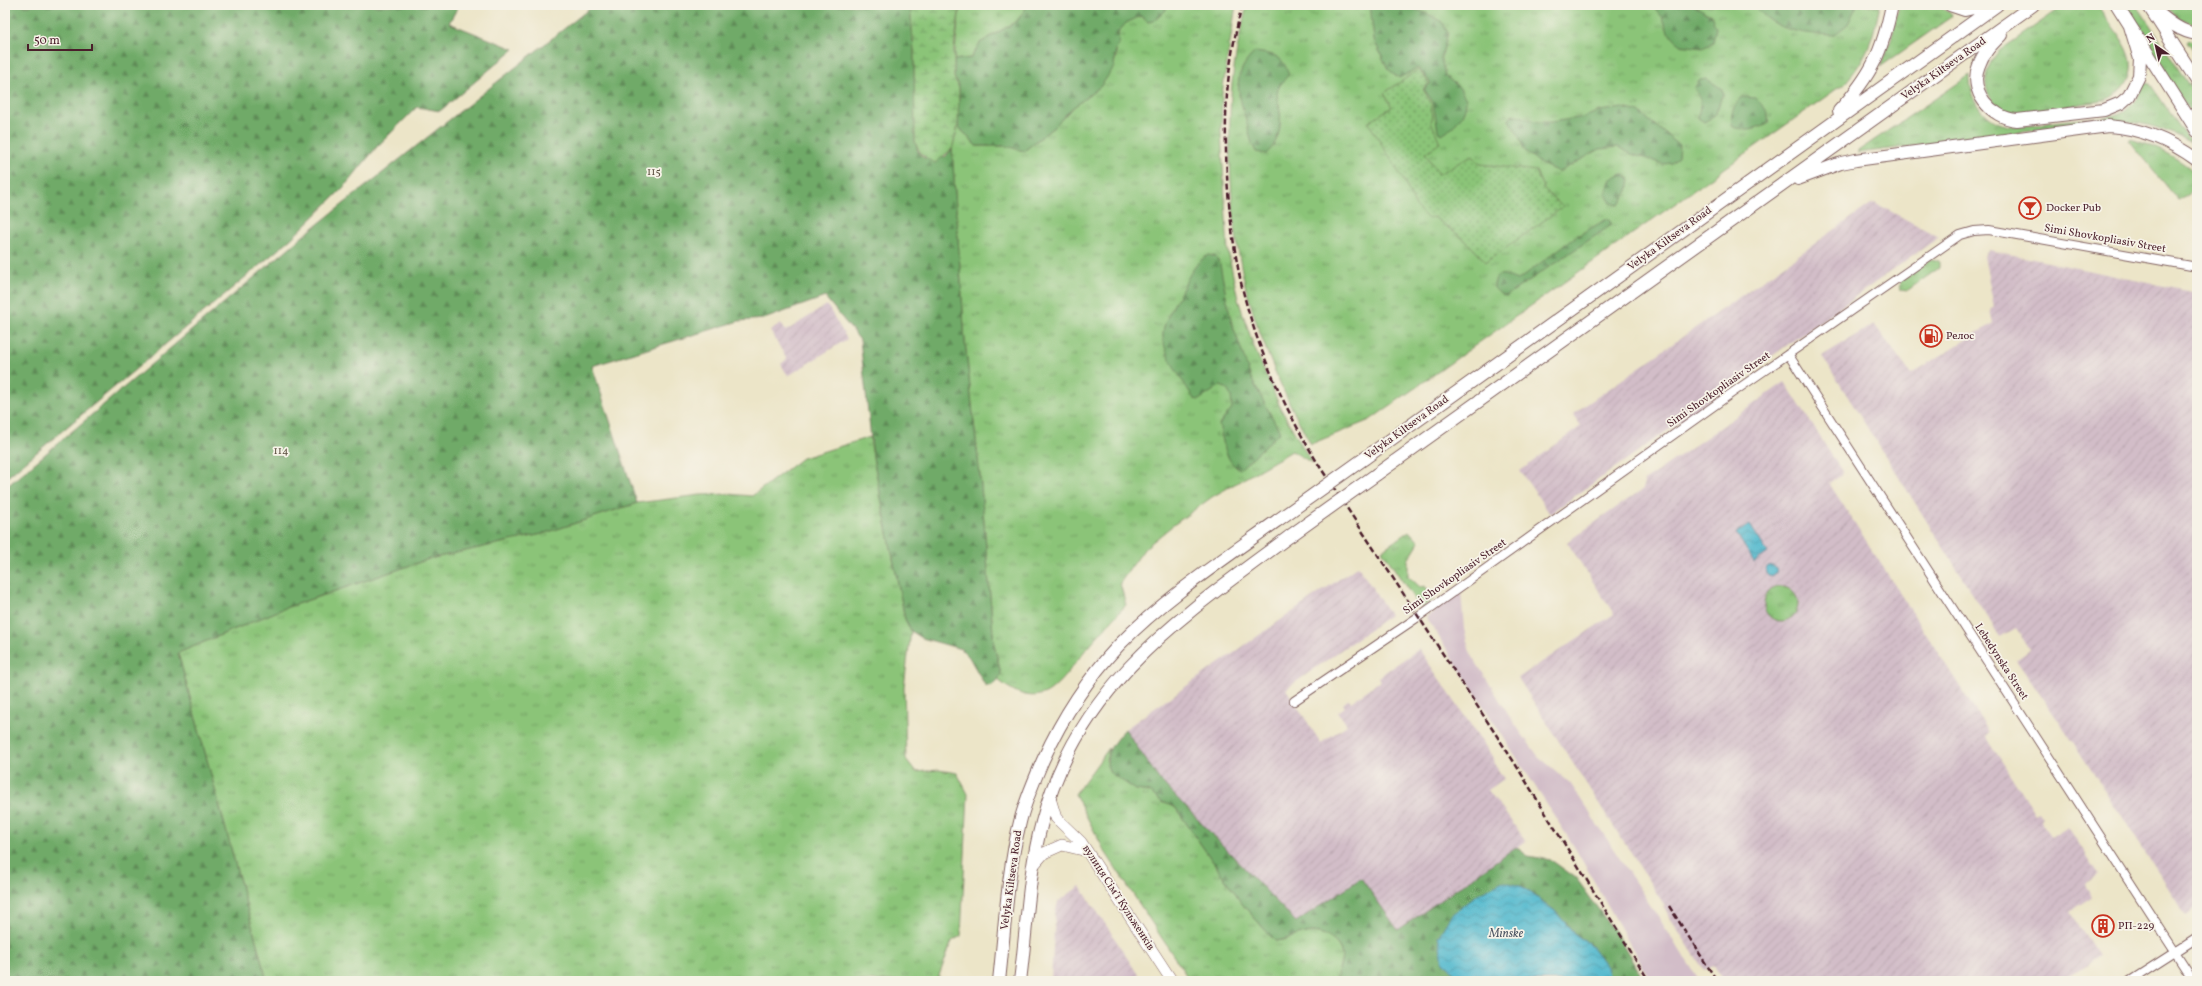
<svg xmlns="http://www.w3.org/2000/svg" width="2202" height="986" viewBox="0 0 2202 986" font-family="Vollkorn,serif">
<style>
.industrial{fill:url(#industrial-furrows)}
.railway{fill:#d2bdc8}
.grass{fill:url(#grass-tufts);stroke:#6a7252}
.forest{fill:url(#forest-firs);stroke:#5d644a}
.wetland{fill:url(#wetland-marsh);stroke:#6a7252}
.garden{fill:url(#garden-dots);stroke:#6a7252}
.water{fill:url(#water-waves);stroke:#4d6c7c}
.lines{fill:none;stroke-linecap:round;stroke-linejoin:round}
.street-casing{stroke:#836462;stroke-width:10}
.secondary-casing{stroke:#836462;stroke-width:12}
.primary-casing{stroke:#836462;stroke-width:14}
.street{stroke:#fff;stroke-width:8}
.secondary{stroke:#fff;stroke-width:11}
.primary{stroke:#fff;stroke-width:12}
.rail{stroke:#4a1f2b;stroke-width:2.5;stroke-dasharray:6 3;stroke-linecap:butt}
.primary-bridge-casing{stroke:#836462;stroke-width:14;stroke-linecap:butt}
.primary-bridge{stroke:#fff;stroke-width:12}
.labels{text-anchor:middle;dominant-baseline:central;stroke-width:3.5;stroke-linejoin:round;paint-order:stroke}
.street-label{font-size:11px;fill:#4a1f2b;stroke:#f7f3e8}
.park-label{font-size:11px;fill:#5e5142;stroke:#f7f3e8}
.poi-label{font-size:11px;fill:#4a1f2b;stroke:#f7f3e8;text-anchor:start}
.water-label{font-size:12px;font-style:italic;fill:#4c5564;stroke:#f7f3e8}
</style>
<defs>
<pattern id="industrial-furrows" width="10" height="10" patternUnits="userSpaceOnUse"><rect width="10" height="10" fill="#d2bdc8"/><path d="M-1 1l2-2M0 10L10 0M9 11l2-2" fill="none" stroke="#b6a2ac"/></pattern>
<pattern id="grass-tufts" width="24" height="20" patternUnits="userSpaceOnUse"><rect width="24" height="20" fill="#8bc478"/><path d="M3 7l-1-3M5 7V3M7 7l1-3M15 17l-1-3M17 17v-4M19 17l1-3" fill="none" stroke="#749f63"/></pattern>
<pattern id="forest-firs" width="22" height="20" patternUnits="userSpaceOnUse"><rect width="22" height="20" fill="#70aa68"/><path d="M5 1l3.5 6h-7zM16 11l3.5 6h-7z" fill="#5e8a56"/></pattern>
<pattern id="wetland-marsh" width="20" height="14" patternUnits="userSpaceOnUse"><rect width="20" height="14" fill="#8bc478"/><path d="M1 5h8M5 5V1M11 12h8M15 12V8" fill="none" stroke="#749f63"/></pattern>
<pattern id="garden-dots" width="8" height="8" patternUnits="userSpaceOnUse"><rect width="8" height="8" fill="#8bc478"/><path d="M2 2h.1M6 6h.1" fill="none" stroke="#749f63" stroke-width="1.8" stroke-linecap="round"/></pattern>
<pattern id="water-waves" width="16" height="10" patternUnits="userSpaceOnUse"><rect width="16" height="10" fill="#50b8cd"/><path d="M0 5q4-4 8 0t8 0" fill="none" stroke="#4495a7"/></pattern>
</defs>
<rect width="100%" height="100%" fill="#f7f3e8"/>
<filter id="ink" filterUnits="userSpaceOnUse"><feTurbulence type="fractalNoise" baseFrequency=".025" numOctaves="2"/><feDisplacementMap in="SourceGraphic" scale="8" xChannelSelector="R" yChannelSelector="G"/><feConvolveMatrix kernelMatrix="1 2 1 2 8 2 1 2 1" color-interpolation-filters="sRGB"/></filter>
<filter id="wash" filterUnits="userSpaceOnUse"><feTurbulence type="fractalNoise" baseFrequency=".012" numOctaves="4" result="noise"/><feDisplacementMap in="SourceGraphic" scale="16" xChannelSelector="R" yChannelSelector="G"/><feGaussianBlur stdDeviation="0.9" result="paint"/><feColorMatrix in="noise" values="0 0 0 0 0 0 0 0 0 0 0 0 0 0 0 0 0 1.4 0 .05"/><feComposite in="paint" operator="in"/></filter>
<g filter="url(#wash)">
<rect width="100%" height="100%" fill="#ece5c8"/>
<path class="industrial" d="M1875,203L1939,237L1550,514L1520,471L1581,426L1573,414L1871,204Z
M1989,250L2197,293V908L2186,915L2067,733L2016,660L2030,650L2016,628L2000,637L1822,356L1874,324L1911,374L1993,323L1990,310L1994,307L1984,256Z
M827,305L847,339L788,376L781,364L787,359L770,331L781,324L786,331Z
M1785,382L1843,473L1829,483L1989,732L1986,736L2035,814L2039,812L2043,818L2041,820L2043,827L2051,838L2068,827L2099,874L2085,884L2093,897L2070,912L2099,956L2061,981H1723L1714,966L1704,970L1663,907L1665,906L1518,678L1614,614L1567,542L1643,489L1644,481Z
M1358,566L1390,615L1286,689L1321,743L1347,725L1338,712L1345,707L1343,704L1349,699L1351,702L1380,681L1378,677L1419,649L1494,759L1495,765L1504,779L1488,790L1526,841L1398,930L1361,879L1296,922L1159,779L1125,729Z
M1080,886L1110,931L1142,981H1051L1055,914L1058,902Z"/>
<path class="railway" d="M1461,592L1464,629L1469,649L1474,659L1514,723L1538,756L1570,783L1700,981H1651L1575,848L1426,617Z"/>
<path class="grass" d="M960,5H1028L1017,21L980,43L971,58L954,60Z
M1165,5H1236L1222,94L1221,132L1228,251L1238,299L1254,347L1281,409L1312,463L1292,451L1212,497L1172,526L1145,548L1120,583L1126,605C1113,619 1100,633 1087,648C1077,660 1057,690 1043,694C1026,700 1011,690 998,680L1001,674L994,645L981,486L965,342L952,149L958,126L976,146H1006L1024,151L1055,126L1071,109L1101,86L1116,58V49L1119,44L1118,32L1126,22L1141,16L1148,22L1166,10Z
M1247,5H1880C1873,38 1868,57 1845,83L1370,420L1311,444C1285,398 1264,350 1249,299C1232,243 1227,154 1231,95C1233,64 1240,34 1247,5Z
M1899,5H1936L1952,14L1951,17L1880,67L1891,40Z
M2065,5H2097C2106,18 2125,41 2129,54C2137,76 2122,95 2102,101L2017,113C1982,107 1977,75 1999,51Z
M2121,5H2137L2197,98V123Z
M2163,5H2197V25L2181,20Z
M2189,40L2197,41V56L2187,42Z
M1970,75C1969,99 1986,124 2012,126C2030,127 2051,122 2069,120C2086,119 2105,119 2120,113C2133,107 2140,95 2144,83L2150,84L2191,143C2164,128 2139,120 2108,121L1858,153V151Z
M2131,139C2156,147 2176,156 2197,174V188L2185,197L2178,200L2129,140Z
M1931,259L1939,261V268L1908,290L1900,289L1901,281Z
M870,437L873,457L905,619L911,631L904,687L906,759L916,772L939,770L957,773L968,794L961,936L952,941L937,981H267L178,653L285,608L429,559L542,534L637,503L700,495L729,494L752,496L802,458Z
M1409,531L1419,542L1408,560V576L1420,587L1425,586L1433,600L1422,607L1418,605L1382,550Z
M1764 604a17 17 0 1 1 34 0a17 17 0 1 1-34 0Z
M1109,748L1106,761L1136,790L1150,792L1161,802L1175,807L1243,905L1275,941C1288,940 1300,933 1312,932C1323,932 1337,940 1341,951C1344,962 1337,969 1337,981H1190L1104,850L1075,794Z"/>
<path class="forest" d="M5,5H459L449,23L514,49L440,111L417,107L376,148L343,188L292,238L5,479Z
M594,5H910L914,50L915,141L918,151L924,158L945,157L952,149L965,342L981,486L994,645L1001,674L998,680L991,686L985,685L969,657L961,649L922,638L911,631L905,619L873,457L860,340L825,297L764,319L739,321L592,366L637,503L542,534L429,559L285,608L178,653L267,981H5V488L303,236Z
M1028,5H1165L1166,10L1154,21L1148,22L1141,16L1126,23L1118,32L1119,44L1116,49L1114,67L1101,86L1071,109L1055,126L1024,151L1006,146H976L958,126L959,88L954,77V60L971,58L980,43L1017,21Z
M1370,5H1403L1426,13L1442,22L1448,33L1441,58L1445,76L1459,87L1466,99C1466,116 1455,126 1442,134L1438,131L1433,102L1424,89L1431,83L1418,68L1399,78L1388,69L1374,40Z
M1652,5H1693L1711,15L1716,28L1713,42L1703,48L1680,45L1668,32L1663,18Z
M1754,5H1857L1848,24L1834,35C1803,34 1775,32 1754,5Z
M1255,52C1276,55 1281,54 1289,74C1286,78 1280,84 1278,89C1276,98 1279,103 1280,111C1282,127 1278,144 1266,154L1256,152C1250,141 1249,131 1246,120C1238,91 1231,75 1255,52Z
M1707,79L1722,89L1723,93L1715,116L1704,122L1698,118L1701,100L1694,88L1700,80Z
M1741,97L1755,98C1763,106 1770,111 1768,123C1755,129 1747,131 1733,127C1729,116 1733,107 1741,97Z
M1623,108L1639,112L1679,145L1678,157L1672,163L1663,164L1631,154L1618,147L1600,149L1559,172L1541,164L1524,150L1519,136L1509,120L1513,114L1539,122H1551L1585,117L1599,111Z
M1622,174L1630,179L1628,191L1619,205L1611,203L1605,193L1611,179Z
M1607,219L1611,222L1610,226L1506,296L1500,294L1494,288C1495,266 1506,277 1518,280L1575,237Z
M1209,255L1216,257L1220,265L1231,320L1251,378L1280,432L1240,469C1225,464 1223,438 1219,425L1232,408L1231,396L1226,388L1220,386L1199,400L1194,399C1184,382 1161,352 1163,333C1164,320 1177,299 1183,288C1189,275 1196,261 1209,255Z
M1125,729L1159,779L1296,922L1361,878L1398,930L1516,847L1528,856L1551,860L1576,878L1619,938L1645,981H1611V977L1592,947L1574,933L1555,911L1523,887L1443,961L1455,973L1457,981H1337C1337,969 1344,962 1341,951C1337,940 1323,932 1312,932C1300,933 1288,940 1275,941L1243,905L1175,807L1161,802L1150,792L1136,790L1109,772C1103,753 1113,743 1125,729Z"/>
<path class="wetland" d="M910,5H960L954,49V77L959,88L958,126L952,149L935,163C924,157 919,154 915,141L914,50Z"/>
<path class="garden" d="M1418,70L1429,83L1423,89L1431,103L1433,118L1431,121L1440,143L1425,153L1439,174L1472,155L1480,164L1536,171L1544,190L1563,207L1486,262L1466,241L1434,217L1428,219L1416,207L1403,179L1368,122L1392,107L1384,93Z"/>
<path class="water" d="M1750,525L1768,553L1754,562L1736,533Z
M1765.5 571a5.5 5.5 0 1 1 11 0a5.5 5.5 0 1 1-11 0Z
M1503,881L1523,887L1555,911L1574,933L1592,947L1607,967L1611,981H1457L1455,973L1443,961L1438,937L1451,915L1479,893Z"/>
</g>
<g filter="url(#ink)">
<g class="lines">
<g class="street-casing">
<path id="street" d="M1788,354L2194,981
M1294,701L1418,617L1732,393L1960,235L1974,231L1989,230L2197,267
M2130,981L2197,938"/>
</g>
<g class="secondary-casing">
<path id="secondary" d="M1050,798L1056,818L1081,842L1172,981
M1032,867L1044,853L1062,845L1087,851"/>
</g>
<g class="primary-casing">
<path id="primary" d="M1950,5L1965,10L1987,5
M2117,5L2197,131
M2148,5L2197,81
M2157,12C2169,22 2181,32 2197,34
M2001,35C1992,44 1983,53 1979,65C1968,91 1991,118 2017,120L2104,110L2121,103L2129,96L2139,76L2140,59L2130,26
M1839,111C1872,74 1882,53 1892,5
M1798,179L1841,163L1856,160L2108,126C2140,128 2171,141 2197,160
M1365,458L1997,5
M1377,474L2033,5
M999,981C1005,928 1007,874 1020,822C1025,801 1034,781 1043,760C1062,718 1087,679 1119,645C1166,597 1224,559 1278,520
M1020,981C1027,928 1028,874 1042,822C1078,684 1182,616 1290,536"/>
</g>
<use href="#street" class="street"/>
<use href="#secondary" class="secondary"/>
<use href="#primary" class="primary"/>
<path class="rail" d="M1242,5C1235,34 1229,65 1227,94C1223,157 1229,238 1245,299C1261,358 1288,415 1320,467L1514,762L1649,981
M1669,906L1717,981"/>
<g class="primary-bridge-casing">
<path id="primary-bridge" d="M1278,520L1365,458
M1290,536L1377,474"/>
</g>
<use href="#primary-bridge" class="primary-bridge"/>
</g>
</g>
<defs>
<g id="bar-ring" transform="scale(1.15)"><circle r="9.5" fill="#f7f3e8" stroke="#c8321e" stroke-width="1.5"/><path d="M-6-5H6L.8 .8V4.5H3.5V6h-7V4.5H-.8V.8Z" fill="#c8321e"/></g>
<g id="fuel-ring" transform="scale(1.15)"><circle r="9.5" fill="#f7f3e8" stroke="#c8321e" stroke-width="1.5"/><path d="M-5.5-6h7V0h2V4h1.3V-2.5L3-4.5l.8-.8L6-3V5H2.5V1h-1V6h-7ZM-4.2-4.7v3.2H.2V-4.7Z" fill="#c8321e"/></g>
<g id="building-ring" transform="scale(1.15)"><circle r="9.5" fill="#f7f3e8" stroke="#c8321e" stroke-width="1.5"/><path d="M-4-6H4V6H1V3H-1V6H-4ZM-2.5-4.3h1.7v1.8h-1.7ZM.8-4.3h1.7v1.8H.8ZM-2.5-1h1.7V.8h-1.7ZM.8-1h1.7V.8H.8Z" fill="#c8321e"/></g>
</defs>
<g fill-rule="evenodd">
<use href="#bar-ring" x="2030" y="208"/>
<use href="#fuel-ring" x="1931" y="336"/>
<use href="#building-ring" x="2103" y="926"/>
</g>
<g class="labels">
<g class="street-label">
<text transform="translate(1944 69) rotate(-35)">Velyka Kiltseva Road</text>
<text transform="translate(1670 239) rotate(-36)">Velyka Kiltseva Road</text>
<text transform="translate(2105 239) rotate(10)">Simi Shovkopliasiv Street</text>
<text transform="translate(1719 390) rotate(-35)">Simi Shovkopliasiv Street</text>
<text transform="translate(1407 428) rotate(-36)">Velyka Kiltseva Road</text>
<text transform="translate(1455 577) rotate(-35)">Simi Shovkopliasiv Street</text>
<text transform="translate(2001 662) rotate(57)">Lebedynska Street</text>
<text transform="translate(1012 880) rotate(-82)">Velyka Kiltseva Road</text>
<text transform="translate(1118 898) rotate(57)">вулиця Сімʼї Кульженків</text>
</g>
<g class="park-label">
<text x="654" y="172">115</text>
<text x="281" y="451">114</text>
</g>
<g class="poi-label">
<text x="2046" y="208">Docker Pub</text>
<text x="1946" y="336">Релос</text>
<text x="2118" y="926">РП-229</text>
</g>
<g class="water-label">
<text x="1506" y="934">Minske</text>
</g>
</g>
<rect width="2202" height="986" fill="none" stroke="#f7f3e8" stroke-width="20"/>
<g transform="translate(2156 46) rotate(326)" stroke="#f7f3e8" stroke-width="3" paint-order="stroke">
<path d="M0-3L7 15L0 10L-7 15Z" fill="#4a1f2b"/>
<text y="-6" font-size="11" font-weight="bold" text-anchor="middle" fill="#4a1f2b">N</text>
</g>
<path d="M28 44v6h64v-6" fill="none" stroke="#4a1f2b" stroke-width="2"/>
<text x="34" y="44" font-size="12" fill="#4a1f2b" stroke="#f7f3e8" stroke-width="3" paint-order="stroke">50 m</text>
</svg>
